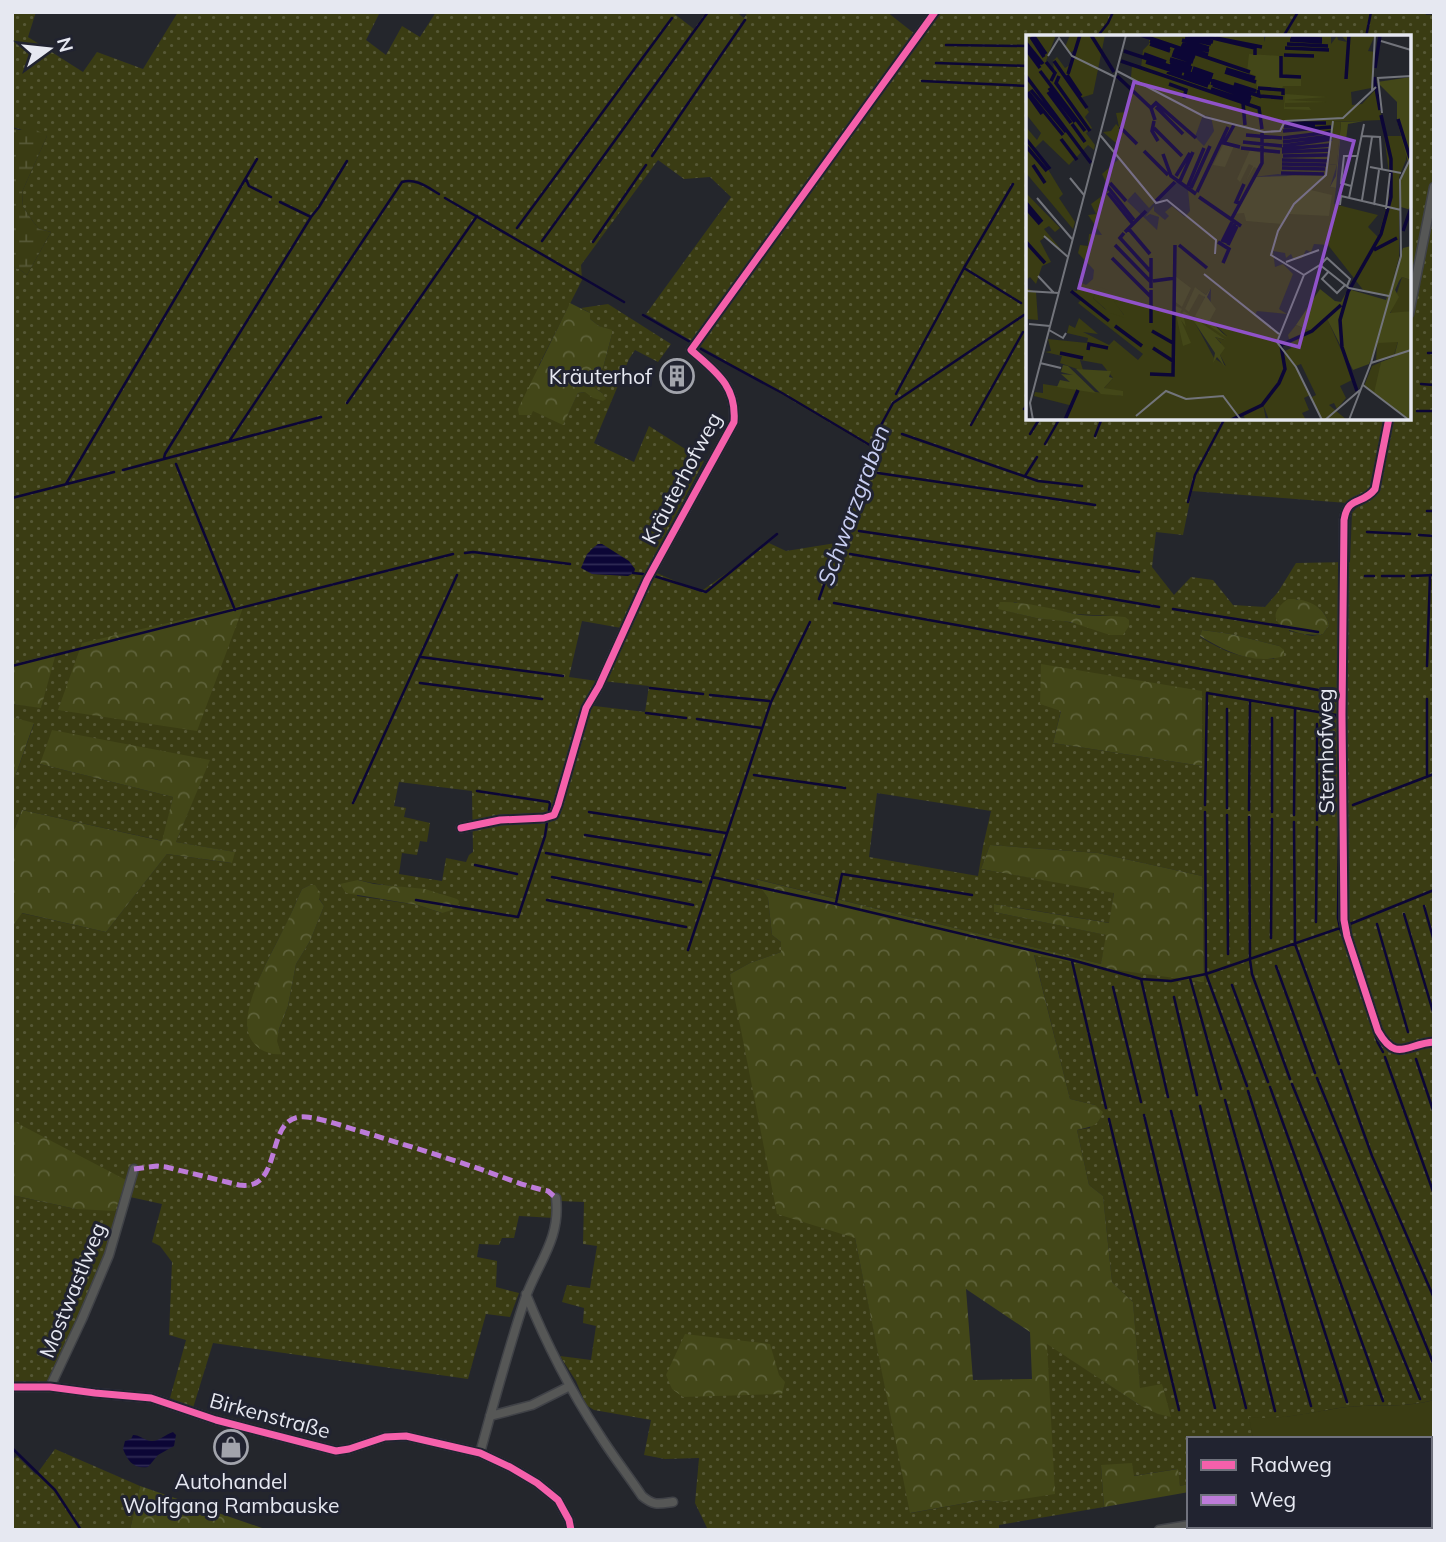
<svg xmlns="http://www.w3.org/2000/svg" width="1446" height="1542" viewBox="0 0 1446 1542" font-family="Mulish,sans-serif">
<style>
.grass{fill:url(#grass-dots);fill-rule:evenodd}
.forest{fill:url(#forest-crowns);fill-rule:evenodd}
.wetland{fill:url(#wetland-marsh)}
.garden{fill:#3a3c13}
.water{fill:url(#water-rules)}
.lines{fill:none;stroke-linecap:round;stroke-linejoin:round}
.stream{stroke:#0c0636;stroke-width:2.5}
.street-casing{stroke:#404247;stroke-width:11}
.street{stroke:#565756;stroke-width:8}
.quiet{stroke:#bd7bd9;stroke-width:5;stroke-dasharray:10 5;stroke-linecap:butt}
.cycleway-casing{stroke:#212330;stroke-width:11}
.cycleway{stroke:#f560ab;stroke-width:7}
.labels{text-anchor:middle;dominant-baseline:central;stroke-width:6;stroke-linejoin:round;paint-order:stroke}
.poi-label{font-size:21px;fill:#e6e8f1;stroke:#212330;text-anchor:end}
.street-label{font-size:21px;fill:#e6e8f1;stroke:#212330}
.water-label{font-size:23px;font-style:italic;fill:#c8cef1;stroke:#212330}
.inset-river{fill:none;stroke:#0c0636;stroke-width:3.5}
.inset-road{fill:none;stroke:#72747b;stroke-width:2}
.view{fill:#9052c9;fill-opacity:0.15;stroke:#9052c9;stroke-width:3.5}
.inset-edge{fill:none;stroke:#e6e8f1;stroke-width:3.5}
</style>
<defs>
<pattern id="grass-dots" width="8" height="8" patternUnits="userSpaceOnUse" patternTransform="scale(1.75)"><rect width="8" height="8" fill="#3a3c13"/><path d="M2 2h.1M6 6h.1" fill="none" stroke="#565836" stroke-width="1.8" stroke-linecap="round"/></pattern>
<pattern id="forest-crowns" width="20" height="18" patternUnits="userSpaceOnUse" patternTransform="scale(1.75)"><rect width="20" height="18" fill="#434718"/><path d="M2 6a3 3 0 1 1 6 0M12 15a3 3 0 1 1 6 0" fill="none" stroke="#5e623a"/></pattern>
<pattern id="wetland-marsh" width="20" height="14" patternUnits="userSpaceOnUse" patternTransform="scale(1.75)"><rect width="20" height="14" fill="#3a3c13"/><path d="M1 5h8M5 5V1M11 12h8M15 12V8" fill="none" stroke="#565836"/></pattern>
<pattern id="water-rules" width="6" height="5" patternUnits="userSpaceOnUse" patternTransform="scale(1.75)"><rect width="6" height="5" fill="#0c0636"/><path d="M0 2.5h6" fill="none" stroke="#2f2a54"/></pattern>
</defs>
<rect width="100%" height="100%" fill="#24262c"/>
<path class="grass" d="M12,12H36L28,37L83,72L97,52L143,69L178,12H380L366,40L386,55L402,26L420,37L436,12H672L694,29L706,12H736L744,18L748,12H887L920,38L939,12H1425L1426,15H1434V1400C1406,1408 1376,1404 1347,1407C1315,1411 1282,1421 1250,1418L1253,1439H1189V1484L1180,1486L1177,1469L1133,1476L1101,1465L1104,1507L999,1525V1530H708L695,1503L699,1458L665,1459L644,1455L651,1420L594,1410L586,1405L576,1381L560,1356L591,1360L596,1326L583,1323L584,1308L562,1302L567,1285L590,1288L597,1246L583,1244L584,1202L560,1201L554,1218L519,1216L514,1238H502L499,1245L479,1244L477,1257L497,1261L496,1287L519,1293L510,1317L486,1314L468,1379L213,1343L193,1408L170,1398L186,1340L169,1335L172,1262L160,1246L152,1242L162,1204L130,1197L57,1378L53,1393L22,1390L12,1392V1195L76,1209L15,1123L12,1127V927L21,913L106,932L167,854L231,863L234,852L176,842L209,760L40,764L173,797L163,841L22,810L12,836V785L34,724L12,717V704L41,707L55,653L12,664V267L19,269L27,275L51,232L39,229L32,220L23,207L22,192L47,136L12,127ZM1028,37H1409V418H1028ZM658,160L684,179L710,177L731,197L646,314L874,449L836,543L786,551L769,543L700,592L648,569L704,461L649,426L634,462L594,443L629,359L635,350L658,362L671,344L608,304L581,308L590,313V319L599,326L612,331V334L603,368L593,381L595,388L602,393L585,392L578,393L563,424L533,410L539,365L582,280L581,265ZM1192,491L1360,504L1352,513L1350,562L1296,563L1278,592L1265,607L1233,605L1213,580L1191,577L1174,595L1152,567L1156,532L1183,535ZM598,544H602L614,552L612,575L592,574L590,550ZM1296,599C1312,604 1325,607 1329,625L1323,634L1312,636L1289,631ZM1014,602L1075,614L1111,616L1083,625L1058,620L1036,618L1008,611ZM582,621L627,629L602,681L649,686L645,712L586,705L597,681L569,677ZM1202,630L1231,634L1279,646L1274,659C1241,658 1228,654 1200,637ZM1061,710L1202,766L1053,743ZM399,782L472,791L473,852L469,855L466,862L446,858L442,881L399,874L402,853L417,855L420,841L427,842L430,823L404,817L406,808L394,806ZM877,793L991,811L983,846L978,876L869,857ZM990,845L1098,853L1202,876L1204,981L1101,968L1034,954L1070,1099L1095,1105L1090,1128L1077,1130L1089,1185L1103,1196L1112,1282L1133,1302L1141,1406L1047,1343L1002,1502L983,1500L911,1513L855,1238L730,974L750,963L781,952V942L772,935L768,898L756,879L1101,964L1107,935L994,912V904L1110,923L1114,892L981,869ZM358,880C385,887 413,886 441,894L442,913L418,905L357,896ZM310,885L324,906L310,941L296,964L288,1006L279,1029L276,1041L247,1028C250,990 269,957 286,925C292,913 296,901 302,889Z
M55,1449L140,1486L130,1530H12V1460L17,1456L36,1475Z"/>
<path class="forest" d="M570,303L590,313V319L599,326L612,330V334L603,368L593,381L595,388L602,393L606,399L603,401L593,398L585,392L578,393L563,425L533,411L531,415H519L518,409Z
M1288,599C1306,598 1325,606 1329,625L1323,634C1301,638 1253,624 1288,599Z
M1000,602C1022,601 1053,609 1075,614C1091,617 1108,615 1125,617L1129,620V626L1123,635H1110L1070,622L1036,618L998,609Z
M244,605L197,731L58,710L82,643Z
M1202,630L1231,634L1279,646L1284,650V656C1252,665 1227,652 1200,636Z
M56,653L41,708L12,704V664Z
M1041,664L1202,691V766L1053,743L1061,711L1040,704Z
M12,717L34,723L12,785Z
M52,730L210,760L176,842L235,852L232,863L167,854L106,932L22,913L12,927V836L22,810L162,841L173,797L40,764Z
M990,845L1098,853L1202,876L1204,982L1101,968L1034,955L1070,1099L1095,1105L1103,1112C1097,1128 1091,1126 1077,1130L1089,1185L1103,1196L1112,1282L1133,1302L1140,1388L1162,1384L1171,1417L1158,1414L1141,1406L1047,1344L1055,1494L1002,1502L983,1500L910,1513L855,1238L777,1214L730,974L750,963L781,952V942L772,935L768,898L755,879L1101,964L1106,935L994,912V904L1109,923L1114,893L981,869ZM966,1289L1030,1332L1032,1379L973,1380Z
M358,880L374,884L425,889L457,899L459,901L458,906L452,910L442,913L418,905L346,893L340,884Z
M310,885H315L320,893L319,899L324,906L310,941L296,964L288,1006L279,1029L277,1041L281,1054C274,1055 267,1053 260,1049C252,1043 248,1036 247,1026C246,996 273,951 286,924C292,913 296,901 302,889Z
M15,1122L126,1180L115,1211L76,1209L12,1195V1127Z
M685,1334L770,1344L779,1375L785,1382L782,1394L683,1397L672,1389L666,1375Z
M1132,1463L1134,1476L1178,1469L1180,1486L1189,1484V1492L1104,1507L1101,1465Z
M140,1486L268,1530H130Z"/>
<path class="wetland" d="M31,127L47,136L22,192L23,207L32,220L39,229L51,232L27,275L19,269L12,267V128L19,130Z"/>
<path class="garden" d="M1434,1400V1443H1430V1439H1253L1249,1417C1282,1421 1314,1411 1347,1407C1375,1404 1406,1408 1434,1400Z"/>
<path class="water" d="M598,544H602L629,561L635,569L634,573L628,576L592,574L581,568L587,554Z
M173,1432L176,1435L174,1446L158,1455L148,1467C133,1469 128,1461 123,1449L125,1441L131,1439L133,1435C140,1435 144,1440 151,1441C158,1442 166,1434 173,1432Z"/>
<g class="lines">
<path class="stream" d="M1097,37L1108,23L1113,12
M1283,37L1298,12
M1366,37L1371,12
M946,45L1028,46
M936,63L1028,66
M922,81L1028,86
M652,156L745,20
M246,179L249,186L271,197
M445,198L624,302
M280,202L311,217
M517,228L672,18
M542,241L708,12
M593,242L646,165
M964,268L1021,303
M643,315L692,343
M701,349L782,393L873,447
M1428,353H1434
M1421,384L1434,385
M896,394L964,268L1013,184
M347,403L477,216
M1024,409L1028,404
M1417,411H1434
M971,425L1023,332
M902,434L1038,481L1082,486
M1030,434L1040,418
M1095,436L1102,418
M230,440L402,182C416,178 427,187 439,194
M1045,444L1060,418
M164,458L165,454L311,217L319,207L347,161
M176,464L235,610
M123,470L321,417
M878,473L1095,505
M1025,476L1037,457
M66,484L257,159
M12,498L114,472
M1188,502L1195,475L1225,418
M1427,511H1434
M859,531L1139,572
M1367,532L1410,534
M1419,535L1434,536
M465,553L473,552L570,564
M850,554L1159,607
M633,573L643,574
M654,576L706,592L777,534
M1365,576H1374
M1382,576H1404
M1412,576L1434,575
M819,599L880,427L893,403L1024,315
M834,603L1318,690
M1173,609L1318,632
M421,657L563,676
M12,666L453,554
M1427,666L1430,575
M420,683L542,699
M650,688L703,694
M710,695L769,701
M1427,699V776
M1227,709V808
M646,713L686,718
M1272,718V812
M697,719L762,728
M1317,724V820
M754,775L845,788
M477,791L549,802L550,804L549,810
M353,803L457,575
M1205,805L1207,693L1336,715L1339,720
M1353,805L1434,774
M1249,810L1250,701
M589,812L726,833
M1205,812L1206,974L1247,1086
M1227,815L1228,954
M1294,815L1295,709
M1249,817L1250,960L1252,974L1290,1079
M1339,817V807
M1294,822L1295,944L1339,1064
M585,835L710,855
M1339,837L1338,918L1340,928L1378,1043L1383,1052
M546,853L701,882
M475,865L517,874
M552,877L693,905
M712,877L836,904L1072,960L1141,979L1171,981L1206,974L1340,928
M416,900L518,917L545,836L547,822
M547,900L686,927
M836,903L842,874L972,895
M1424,906L1434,941
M1404,914L1434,1015
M1316,922L1317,827
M1377,924L1408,1032
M1350,935V924L1434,890
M1271,938L1272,819
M688,950L771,702L810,622
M1072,961L1106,1108
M1276,966L1315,1073
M1190,978L1221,1089
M1141,979L1168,1097
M1232,985L1268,1082
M1113,987L1141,1102
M1174,997L1197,1095
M1385,1057L1434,1194
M1416,1059L1434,1113
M1341,1070L1372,1156L1434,1298
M1317,1078L1434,1365
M1292,1084L1420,1399
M1270,1087L1383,1401
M1248,1091L1347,1402
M1225,1100L1311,1406
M1200,1106L1275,1411
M1171,1111L1246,1408
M1144,1115L1215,1408
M1109,1119L1179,1410
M12,1448L55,1490L81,1530"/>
<g class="street-casing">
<path id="street" d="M1409,314L1434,187
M1389,418L1375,489C1362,506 1348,495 1344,520L1342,714L1344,920L1347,936L1378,1031C1396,1063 1406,1044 1434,1042
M461,828L500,820L544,818L554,815L558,805L586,708L599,686L647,580L734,422C737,386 716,372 691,350L935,12
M526,1294C546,1343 570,1390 599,1434C612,1455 628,1475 642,1496C654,1506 659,1504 673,1502
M12,1387H50L95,1393L151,1398L216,1420L336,1451L349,1449L385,1437L406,1436L480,1453L510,1467L537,1483L558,1500L569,1520L571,1530
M50,1387L82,1319L109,1255L134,1169
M490,1416L532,1405L570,1386
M480,1453C494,1402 508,1350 525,1299C537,1264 561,1239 556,1198
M1346,1526L1347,1530
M1159,1530L1189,1525"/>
</g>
<use href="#street" class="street"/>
<path class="quiet" d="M134,1169L157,1166L166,1167L239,1185C286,1192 262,1113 306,1117C325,1119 345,1127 363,1132C399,1143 435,1154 471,1166C496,1174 522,1186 548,1191L556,1198"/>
<g class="cycleway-casing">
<path id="cycleway" d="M1389,418L1375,489C1362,506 1348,495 1344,520L1342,714L1344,920L1347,936L1378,1031C1396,1063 1406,1044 1434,1042
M461,828L500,820L544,818L554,815L558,805L586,708L599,686L647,580L734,422C737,386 716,372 691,350L935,12
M12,1387H50L95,1393L151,1398L216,1420L336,1451L349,1449L385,1437L406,1436L480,1453L510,1467L537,1483L558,1500L569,1520L571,1530"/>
</g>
<use href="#cycleway" class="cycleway"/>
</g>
<defs>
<g id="building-ring" transform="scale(1.75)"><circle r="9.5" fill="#212330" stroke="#a2a4ac" stroke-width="1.5"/><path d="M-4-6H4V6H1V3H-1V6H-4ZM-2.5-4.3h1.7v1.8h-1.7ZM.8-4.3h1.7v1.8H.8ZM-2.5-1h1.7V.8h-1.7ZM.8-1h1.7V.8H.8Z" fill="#a2a4ac"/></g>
<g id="shop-ring" transform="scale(1.75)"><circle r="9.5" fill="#212330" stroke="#a2a4ac" stroke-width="1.5"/><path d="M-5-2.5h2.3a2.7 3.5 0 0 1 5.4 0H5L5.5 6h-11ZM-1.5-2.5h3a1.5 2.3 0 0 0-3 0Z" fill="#a2a4ac"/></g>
</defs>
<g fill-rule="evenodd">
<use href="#building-ring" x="677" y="376"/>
<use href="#shop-ring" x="231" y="1447"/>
</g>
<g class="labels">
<g class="poi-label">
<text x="652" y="376">Kräuterhof</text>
<text x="231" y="1481" text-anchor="middle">Autohandel<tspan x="231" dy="24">Wolfgang Rambauske</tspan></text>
</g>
<g class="street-label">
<text transform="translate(681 478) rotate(-62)">Kräuterhofweg</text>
<text transform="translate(1325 751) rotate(-91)">Sternhofweg</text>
<text transform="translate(72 1290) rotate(-68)">Mostwastlweg</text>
<text transform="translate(270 1415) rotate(15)">Birkenstraße</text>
</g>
<g class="water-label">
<text transform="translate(853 505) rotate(-70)">Schwarzgraben</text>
</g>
</g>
<g transform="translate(1026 35)">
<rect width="385" height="385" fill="#24262c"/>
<path d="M0,0H30L20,26L28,37L27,26L31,22L39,33L44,30L49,15L43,18L39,12L44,0H79L67,59L54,63L63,77L59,82L66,93L60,98L69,110L68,115L62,110L43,130L17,105L9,113L37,159L33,163L49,187L47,194L0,138V92L11,105L15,98L0,79ZM114,0H238V7L240,0H305V9L311,1L312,5L321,7L315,0H349L342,16L349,17L345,53L325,57L326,70L336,69L349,55L360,101H377L380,109V125L373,142V223L362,260L338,256L302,210L288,209L285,217L280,215L276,223L268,225L265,219L260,223L259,218L247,216L249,232L257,229L267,239L253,274L261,279L231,276L229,280L254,299L252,307L259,316L265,313L262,300L270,290L285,296L300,281L328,344L314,351L320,363L311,374L308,368L303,370L321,385H297L284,363L290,360L275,329L270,331L284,360L278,363L283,375L276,378L280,385H243L237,369L240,385H220L217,380L214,385H39L47,371L8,361L9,357L17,358V349L97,361L78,353L87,343L76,329L54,325L57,335L51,334L34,328L36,321L19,317L25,316L22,304L61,308L62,303L41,298L43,290L49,293L53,283L72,299L57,297L83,310L88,305L112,325L117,319L52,268L55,265L44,255L51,256L54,247L60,250L67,244L68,235L52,218L54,210L62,211L63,199L76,200L62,180L70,179L65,169L84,155L76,139L94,123L88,117L90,108L77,97L85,96L90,89L93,92L90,78L100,77L111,46L105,42L106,31L115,33L117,15L123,9V4ZM223,23L255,41L257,56L230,41ZM177,80L185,82L188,96L178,111L169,102ZM356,85L365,154L352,202L342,192L352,180L308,169L310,153L304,152L311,130L303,129L307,87ZM252,139L294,144L284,155L304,170L219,183V178H210L228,142ZM151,146L162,155L164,176L159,182L146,171L139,177L143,181L139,185L128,176V171L119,182L124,179L133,182L131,195L101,166L109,157L123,173ZM170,253L180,260L185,253L184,285L201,301L170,281L179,262ZM73,255L93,260L97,267L87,266L98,280L79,274L67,263ZM166,282L199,305L189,302L195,308L194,320L200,331L188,323ZM0,158L34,193L29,197L23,191L18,194L38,218L19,202L14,206L25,227L16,231L10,249L4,242L0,245ZM376,242L385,245V276L364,280ZM0,253L10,257L12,285L0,284ZM351,307H372L368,320L350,327ZM355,327L353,346L348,358L338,351L346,331Z" fill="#3a3c13" fill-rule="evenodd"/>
<path d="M223,19L255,21V41L275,42V51H257L256,56L231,53L230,41L221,37ZM385,42V175L375,172V144L382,127L371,86V67L351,47ZM259,59L301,62L260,65L301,67L259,68V72H283L285,75L258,74ZM338,86L322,89L320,105L314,104L310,153L304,152L310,141L315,87ZM198,108L208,111L199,132L187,130ZM224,115L239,119L229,142L300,140L285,155L306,160L303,181L262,179L256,189L220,186L218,178L207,179L232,134L228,132L220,146L227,131L223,129L214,147L211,144ZM385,211V245L376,242L373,246L369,255L373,262L364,278L385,276L383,385L348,358L355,327L368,322L372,307L352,308L343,329L327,335L300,282L285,296L270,290L294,254L309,266L315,267L322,254L360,265L377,213ZM149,241L165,253L156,272L148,266ZM169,252L180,260L185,253L181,262L190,274L184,285L201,303L169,281L179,262L173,259L163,277L159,274ZM148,270L156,274L153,281L158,276L200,305L189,302L199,313L194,320L199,332L191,322L187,328L189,318L165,282L158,283L160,292L155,285L165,308L157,311ZM37,330L42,331L70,358L31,352L34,345L44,347L35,339L47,340L35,337ZM50,334L85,336L83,342L87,343L78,353L97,356V361L75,359Z" fill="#434718"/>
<path d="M74,252L94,260L97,269L88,266L100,283L84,278L67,263Z" fill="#3a3c13"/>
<path d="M307,87H315L311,130L303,129Z" fill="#3a3c13"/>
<path class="inset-river" d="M7,0L20,19M65,0L88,37M115,0L224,37M162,0L187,7M174,0L229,13V20M5,2L18,22M265,2L296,4M159,3L185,9M190,3L236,12M156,5L183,13M264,5L296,7M124,6L144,13M0,8L17,29M0,8L14,30M124,9L144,16M156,9L183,16M261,9L302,11M155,11L182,20M259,13L303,15M0,14L14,33M148,15L169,22M98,16L233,61L232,55M147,17L168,24M118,19L140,27M146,20L167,27M258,20L288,21M255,21V41L275,42M144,24L165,30M28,26L61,73M95,26L233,73L236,94M144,26L166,33M20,27L29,38L25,46M120,27L156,39M144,29L165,36M167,33L187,40M349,33L354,0M200,34L229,43M14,36L59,96M166,36L186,43M141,37L182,51M199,37L230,47M42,39L54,0M158,39L184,48M41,40L55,61M0,41L65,128M33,41L30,48L64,96M91,41L125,73L129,85M348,42L354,75M320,44L323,0M185,48L225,61M143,49L160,55L158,63M208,49L230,56M187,50L225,64M23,53L49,87M232,53L257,55V60M185,54L224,67M5,55L40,97M2,57L37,100M22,57L45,88M1,58L16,79M234,61L257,63M217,68L219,90M130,72L157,99M125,73L130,68L170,103M372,84L384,123M128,86L126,96L132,106M259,88H300M46,89L59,107M208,90L198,108L214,112M94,92L111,109M258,92L289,90M128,93L156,121M257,96L305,92M220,100L256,103M257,103L305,97M0,104L24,134M35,104L51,125M217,107L256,111M257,107L305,101M0,111L21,136M257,111L306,104M215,113L254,117M256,114L304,110M118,116L142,140M256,117L303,115M137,119L145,141L170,159M257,121L302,120M256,125L302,126M256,129L300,130M7,130L19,148M256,133L299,134M255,138L298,139M150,141L164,118M154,146L167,117M84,148L100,166M81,151L108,185M162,151L178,113M165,153L184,111M171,157L202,92M82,158L106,188M173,162L215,191M130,166L149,147M0,168L16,187M213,168L210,167L218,149M0,173L14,189M205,185L236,128V98M102,193L124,219M377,196L385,173M99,197L120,176M98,198L94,203L125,237M0,207L19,228M192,207L203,214L197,228M196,207L206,187M199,208L209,189M89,210L125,247M153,210L181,233M202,210L211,191M348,215L371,203M86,223L125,262M125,223V253M127,246L149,243M45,256L83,286M125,288V255M89,291L116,311M126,296L147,308M127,313L147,326M62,315L63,309L82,313M34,318L57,323M124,339L147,340L149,210M331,356L316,312L314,285L322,257L355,199L365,162V124L355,80M39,385L52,355M205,385L236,370L253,348L259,334L255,310L286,296L315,270"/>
<path class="inset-road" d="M355,6L385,15M22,21L33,3L46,21L89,42M91,36L179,82L238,97L254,96L259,86L317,83L350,52M346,55L349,0M356,78L352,43L385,41M74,100L130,168L141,165L190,205L189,219M336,101L354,102L356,135M344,132L375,138M44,143L58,160M325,151L315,148L318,121H332M11,163L46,204M323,163L338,89M336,165L346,102M314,170L315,161L375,175M348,170L353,135M360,174L364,138M18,201L42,222M260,227L293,215M294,230L301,223L324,244L321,251M303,236L296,244L311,258L319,250M178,239L253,299M278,240L245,220L252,196L268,169L300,140L307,86M12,241L28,258M0,256L33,258M3,289L24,291M23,295L37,303L40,298M14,328L35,333M345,328L385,315M337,350L383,385M110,381L140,356L160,364L197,361L215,385M7,385L4,368L100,0M296,385L270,332L251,307L278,240L294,230L323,253L363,261M299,385L334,355M323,385L345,328L375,221L374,145L385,122"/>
<path class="view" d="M108,47L328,106L273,312L53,253Z"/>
<rect width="385" height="385" class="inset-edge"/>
</g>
<rect width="1446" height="1542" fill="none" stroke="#e6e8f1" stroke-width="28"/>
<rect x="1187" y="1437" width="245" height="91" fill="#212330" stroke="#70727d" stroke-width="2"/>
<rect x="1201" y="1460" width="35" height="10" fill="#f560ab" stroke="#70727d" stroke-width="2"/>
<text x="1250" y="1472" font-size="21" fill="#e6e8f1">Radweg</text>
<rect x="1201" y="1495" width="35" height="10" fill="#bd7bd9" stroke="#70727d" stroke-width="2"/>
<text x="1250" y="1507" font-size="21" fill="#e6e8f1">Weg</text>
<g transform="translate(49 49) rotate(75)" stroke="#212330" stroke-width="5" paint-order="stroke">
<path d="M0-5L12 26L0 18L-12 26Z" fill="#e6e8f1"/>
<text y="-10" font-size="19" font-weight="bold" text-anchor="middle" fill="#e6e8f1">N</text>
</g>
</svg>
